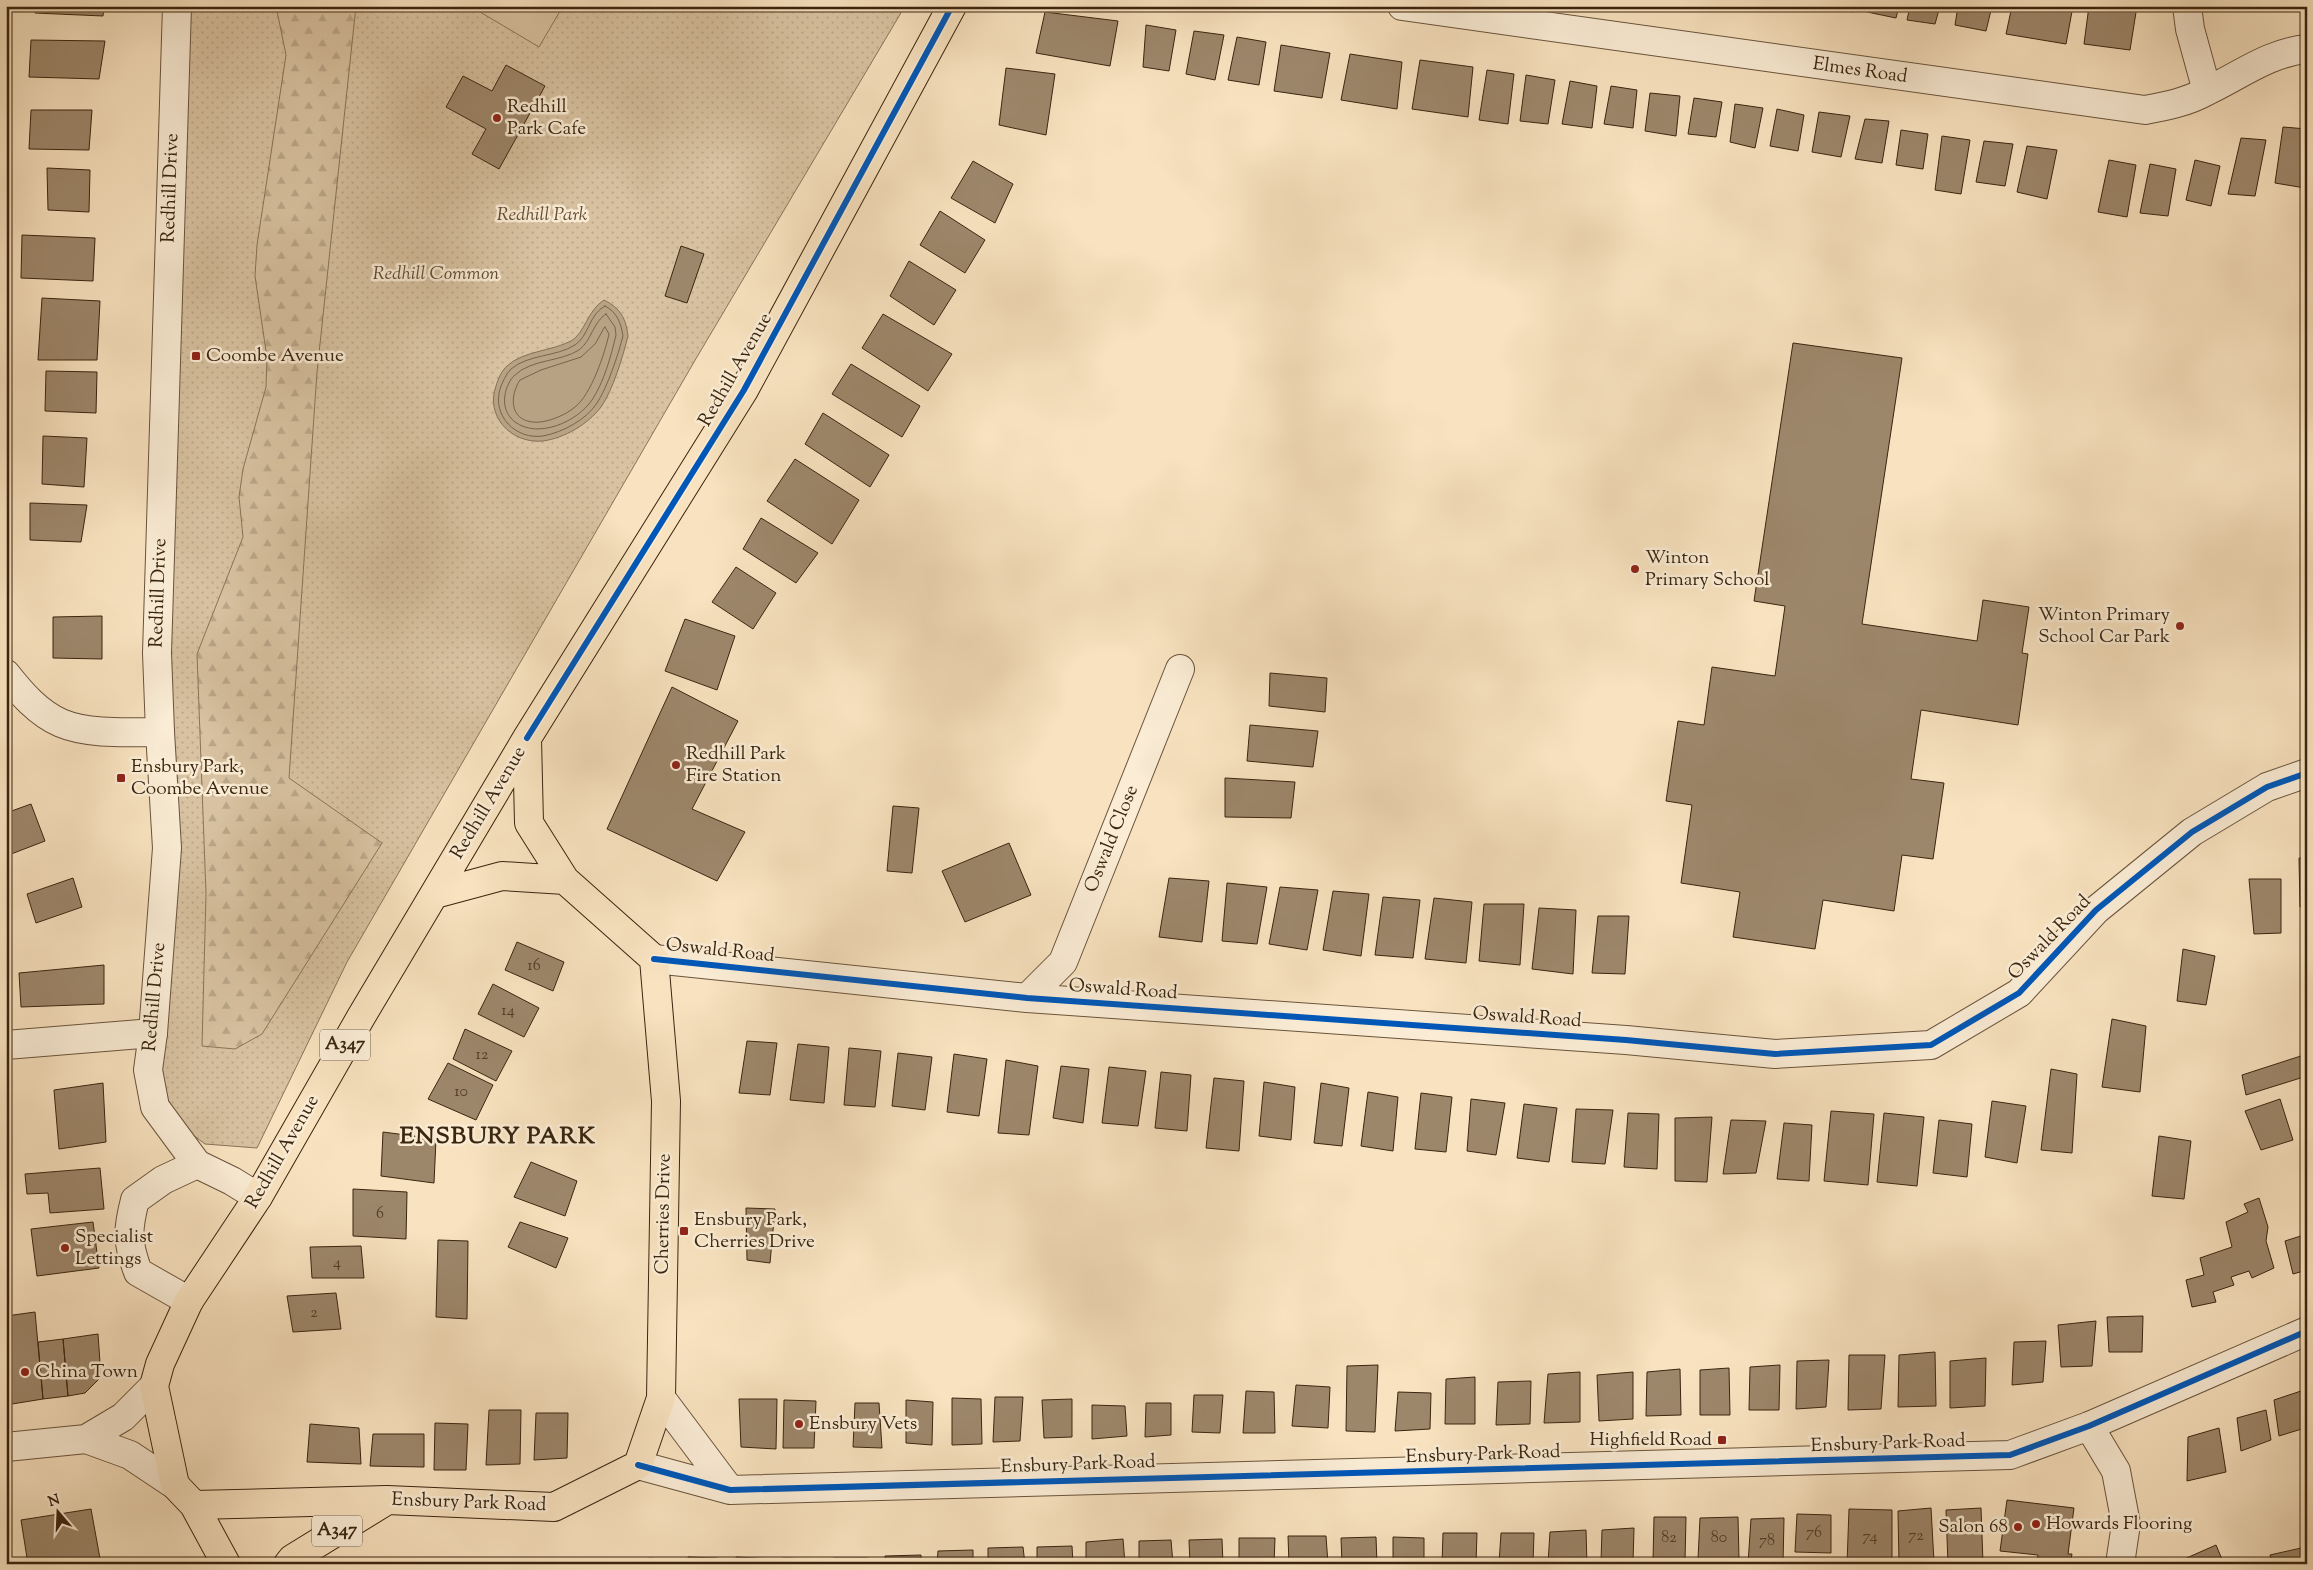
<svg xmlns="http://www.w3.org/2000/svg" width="2313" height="1570" viewBox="0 0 2313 1570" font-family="'Sorts Mill Goudy',serif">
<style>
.green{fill:url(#green-dots);stroke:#897458}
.forest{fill:url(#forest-firs);stroke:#897458}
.pitch{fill:#d8c2a1;stroke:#897458}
.water{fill:#b7a283;stroke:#857055}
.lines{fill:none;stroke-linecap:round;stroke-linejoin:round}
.shore{stroke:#786449;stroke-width:1}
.building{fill:#9d876b;stroke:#3a250f}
.minor-casing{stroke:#6a543b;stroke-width:30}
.tertiary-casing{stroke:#6a543b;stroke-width:30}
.primary-casing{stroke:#3a250f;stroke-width:30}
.minor{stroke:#faecd5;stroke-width:28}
.tertiary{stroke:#faecd5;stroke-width:28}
.primary{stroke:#f8e2bf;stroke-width:28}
.cycleway-casing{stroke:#faecd5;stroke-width:9}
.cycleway{stroke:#0057b8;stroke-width:6}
.poi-dot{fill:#8f2418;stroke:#faecd5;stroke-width:2}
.labels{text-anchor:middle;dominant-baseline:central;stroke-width:5;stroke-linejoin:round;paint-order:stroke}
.number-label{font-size:16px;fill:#533e26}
.shield{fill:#faecd5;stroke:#74614a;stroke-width:1}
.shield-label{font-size:18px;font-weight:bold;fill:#3a250f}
.street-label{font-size:19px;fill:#3a250f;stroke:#faecd5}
.poi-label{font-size:19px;fill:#3a250f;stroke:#faecd5;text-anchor:start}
.park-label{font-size:19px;font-style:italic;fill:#624c34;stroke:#faecd5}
.district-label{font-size:24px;font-weight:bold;letter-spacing:1px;fill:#3a250f;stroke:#faecd5}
</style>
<defs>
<pattern id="green-dots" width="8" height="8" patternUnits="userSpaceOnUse" patternTransform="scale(1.25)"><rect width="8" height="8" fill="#d8c2a1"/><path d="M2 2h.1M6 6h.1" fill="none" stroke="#baa789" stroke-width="1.8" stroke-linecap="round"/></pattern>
<pattern id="forest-firs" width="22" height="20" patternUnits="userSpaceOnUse" patternTransform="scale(1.25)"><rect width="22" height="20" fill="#d8c2a1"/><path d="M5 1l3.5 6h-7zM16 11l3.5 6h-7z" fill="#baa789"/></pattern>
</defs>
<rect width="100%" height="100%" fill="#f8e2bf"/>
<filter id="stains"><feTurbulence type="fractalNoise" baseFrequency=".004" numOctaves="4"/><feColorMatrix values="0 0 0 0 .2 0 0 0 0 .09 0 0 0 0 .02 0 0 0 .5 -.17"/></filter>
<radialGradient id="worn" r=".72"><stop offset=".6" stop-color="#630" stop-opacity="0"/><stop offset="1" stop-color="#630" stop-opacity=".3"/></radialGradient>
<path class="green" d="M177,6H905L694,362L347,962L257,1148L205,1144L155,1107Z"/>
<path class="forest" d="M276,6H356L317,372L289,778L382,843L262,1034L235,1049L202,1046L206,894L197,654L243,537L239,497L243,469L266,387L267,358L255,276L257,245L286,55Z"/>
<path class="pitch" d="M470,6H563L539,47Z"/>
<path class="water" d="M604,300C620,308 626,318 628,336C623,356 613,390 601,407C588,424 565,438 543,441C511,444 485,416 496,386C498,379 502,370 507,366C523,351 552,351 571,341C585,333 587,311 604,300Z"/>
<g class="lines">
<path class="shore" d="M605,306C617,312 621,323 623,336C618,355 608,386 597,403C586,420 563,432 543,436C516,440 492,416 500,389C502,383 506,374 511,369C529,354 556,357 575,345C589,336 589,314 605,306Z
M606,314L615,327L616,335C611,356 604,382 592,400C577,422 538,439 515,422C507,416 503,406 505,395C506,388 510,379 515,375C532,359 560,362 579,350C592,340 593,322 606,314Z
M605,327L609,334C605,353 591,395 575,407C566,415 545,424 532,422C509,419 510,395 520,380L541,370L581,357L595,344Z"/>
</g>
<path class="building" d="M35,6H104L103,16L35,13Z
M1823,6H1855L1853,12Z
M1868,6H1899L1896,18L1867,12Z
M1910,6H1940L1935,24L1907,20Z
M1958,6H1992L1986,31L1955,25Z
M2012,6H2073L2066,44L2006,34Z
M2089,6H2137L2130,50L2084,44Z
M1045,12L1118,21L1110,66L1036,53Z
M1146,25L1176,30L1169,71L1143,67Z
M1194,31L1224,35L1215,80L1186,74Z
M1237,37L1266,42L1259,85L1228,80Z
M31,40L105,41L99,79L29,77Z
M1281,45L1330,53L1322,98L1274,91Z
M1350,54L1402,62L1397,109L1341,100Z
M1420,60L1473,67L1468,117L1412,109Z
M506,65L545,86L499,169L472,154L486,129L446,107L463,76L492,91Z
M1006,68L1055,74L1046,135L999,125Z
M1487,70L1514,74L1508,124L1479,120Z
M1526,75L1555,80L1548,124L1520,121Z
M1570,81L1597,86L1592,128L1562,124Z
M1611,86L1637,90L1633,128L1604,124Z
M1650,93L1680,96L1676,136L1645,131Z
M1694,98L1722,102L1716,137L1688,134Z
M1735,104L1763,108L1755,148L1730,142Z
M1777,109L1804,115L1798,151L1770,146Z
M31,110H92L89,150L29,149Z
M1819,112L1850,116L1841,157L1812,152Z
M1865,119L1889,121L1882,163L1855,159Z
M2283,127L2307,129L2305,188L2275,183Z
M1901,130L1928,134L1923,169L1896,165Z
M1942,136L1970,140L1961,194L1935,190Z
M2241,138L2266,140L2255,196L2228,194Z
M1984,141L2013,144L2005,186L1976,182Z
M2027,146L2057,150L2047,199L2017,192Z
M2109,160L2136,165L2127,217L2098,212Z
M2195,160L2220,166L2211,206L2186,200Z
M973,161L1013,184L995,223L951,198Z
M2150,164L2176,169L2168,216L2140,213Z
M47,168L90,170L89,212L48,210Z
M940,211L985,240L965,273L920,245Z
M22,235L95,238L93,281L21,278Z
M681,246L704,254L687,303L665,296Z
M909,261L956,290L934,325L890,296Z
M42,298L100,301L97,360H38Z
M883,314L952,354L928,391L862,348Z
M1793,343L1902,358L1862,624L1977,641L1983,600L2029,607L2022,653L2028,654L2018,725L1921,710L1911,779L1944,783L1933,859L1902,855L1894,911L1823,900L1815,949L1733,937L1740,892L1681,883L1692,805L1666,801L1678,721L1704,725L1712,667L1775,676L1785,606L1754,601Z
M851,364L920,406L902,437L832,394Z
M46,371L97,372L96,413L45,411Z
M823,413L889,455L870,487L805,444Z
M43,436L87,438L84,487L42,484Z
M795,459L859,500L832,544L767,501Z
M30,503L87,505L81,542L30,540Z
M761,518L818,553L796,583L743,549Z
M736,567L776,593L753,629L712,602Z
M102,616V659L53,658V617Z
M685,619L735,636L717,690L665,671Z
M1270,673L1327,678L1325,712L1269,706Z
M672,687L738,721L692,809L745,832L717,881L607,829Z
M2307,704V726H2303Z
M1250,725L1318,731L1313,767L1247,761Z
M1225,778L1295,782L1291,818L1225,817Z
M31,804L45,841L6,856V813Z
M893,806L919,808L912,873L887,871Z
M1009,843L1031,895L965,922L942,871Z
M2299,858H2307V907H2300Z
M73,878L82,907L36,923L27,894Z
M1169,878L1209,881L1202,942L1159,937Z
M2249,879H2281V933L2254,934Z
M1227,883L1267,887L1257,944L1222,941Z
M1280,887L1318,890L1307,950L1269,944Z
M1333,891L1369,894L1361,956L1323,950Z
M1383,897L1420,900L1413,958L1375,955Z
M1434,898L1472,902L1466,963L1425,959Z
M1484,904H1524L1520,965L1479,961Z
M1539,908L1576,910L1573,974L1532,969Z
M1598,916H1629L1625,974L1592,973Z
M517,942L564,962L553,991L505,970Z
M2183,949L2215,956L2206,1005L2177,1001Z
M104,965V1004L21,1007L19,973Z
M493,984L539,1008L524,1037L478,1014Z
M2112,1019L2146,1026L2140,1092L2102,1087Z
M465,1029L512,1051L496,1081L453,1059Z
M747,1041L777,1043L770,1095L739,1093Z
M798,1044L829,1047L824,1103L790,1100Z
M849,1048L881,1051L875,1107L844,1105Z
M898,1053L932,1057L925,1110L892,1106Z
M954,1054L987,1059L979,1116L947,1112Z
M2307,1054V1076L2246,1095L2242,1075Z
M1006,1060L1038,1066L1029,1135L998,1133Z
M448,1063L493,1085L476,1120L428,1099Z
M1061,1066L1089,1069L1083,1123L1053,1118Z
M1109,1067L1146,1071L1138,1126L1102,1123Z
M2051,1069L2077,1074L2072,1153L2041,1150Z
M1161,1072L1191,1075L1187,1131L1155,1128Z
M1214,1078L1244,1081L1239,1151L1206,1148Z
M1264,1082L1295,1087L1291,1140L1259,1136Z
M103,1083L106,1142L59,1149L54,1090Z
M1321,1083L1349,1088L1342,1146L1314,1143Z
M1368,1092L1398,1097L1393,1151L1361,1146Z
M1421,1093L1452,1097L1446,1152L1415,1149Z
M1471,1099L1505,1103L1496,1155L1467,1151Z
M2280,1099L2293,1140L2261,1150L2245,1111Z
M1992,1101L2026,1106L2017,1163L1985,1157Z
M1524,1104L1557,1108L1549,1162L1517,1158Z
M1576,1109L1613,1110L1605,1164L1572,1162Z
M1831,1111L1874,1114L1868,1185L1824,1181Z
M1628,1113L1659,1114L1657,1169L1624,1167Z
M1884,1113L1924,1117L1917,1186L1877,1182Z
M1712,1117L1707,1182L1675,1181V1118Z
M1731,1120L1766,1121L1756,1173L1723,1174Z
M1939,1120L1972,1124L1967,1177L1933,1173Z
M1784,1123L1812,1125L1809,1181L1777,1179Z
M383,1132L436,1139L434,1183L381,1176Z
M2159,1136L2191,1141L2184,1199L2152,1196Z
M531,1162L577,1181L565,1216L514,1197Z
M100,1168L104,1209L50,1213L48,1193L27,1194L25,1174Z
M353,1189L407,1192L406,1239L353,1236Z
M2259,1198L2268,1227L2266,1241L2274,1268L2252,1278L2249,1271L2231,1277L2234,1285L2213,1292L2216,1302L2192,1307L2186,1280L2204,1275L2200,1258L2232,1247L2226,1222L2248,1212L2244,1204Z
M746,1208L775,1209L770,1263L747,1260Z
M93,1222L99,1268L37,1276L31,1229Z
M520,1222L568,1238L556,1268L508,1247Z
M2307,1234V1270L2293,1274L2285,1241Z
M438,1240L468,1241L467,1319L436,1317Z
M361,1246L364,1278H312L310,1247Z
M336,1293L341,1329L293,1332L287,1296Z
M35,1312L43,1399L12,1404L6,1346V1316Z
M2143,1316L2142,1352H2109L2107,1317Z
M2096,1321L2092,1366L2061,1367L2058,1325Z
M98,1334L101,1377L85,1393L68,1396L63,1339Z
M63,1339L68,1396L43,1399L38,1342Z
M2046,1341L2043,1382L2012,1385L2014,1342Z
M1935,1352L1936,1406L1898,1407L1899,1355Z
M1849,1355H1885L1881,1409L1848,1410Z
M1986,1358L1985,1406L1950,1408V1361Z
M1829,1360L1826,1407L1796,1409L1797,1361Z
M1378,1365L1375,1432L1346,1431L1347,1366Z
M1780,1365L1779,1410H1749L1750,1367Z
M1729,1368L1730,1415H1700V1370Z
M1680,1369L1681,1415L1646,1416L1647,1372Z
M1580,1372V1422L1544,1423L1548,1374Z
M1633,1372V1419L1599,1421L1597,1375Z
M1475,1377V1424H1445L1446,1379Z
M1531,1381L1530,1424L1496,1425L1498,1382Z
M1296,1385L1330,1387L1328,1428L1292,1426Z
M1246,1391L1274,1392L1275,1433H1243Z
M2301,1391L2305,1428L2279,1436L2274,1400Z
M1398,1392L1431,1393L1430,1429L1395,1431Z
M1194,1395H1223L1220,1433L1192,1432Z
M995,1397H1023L1020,1441L993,1442Z
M952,1398L981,1399L982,1444L952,1445Z
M739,1399H777L776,1449L741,1447Z
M1072,1399V1437L1044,1438L1042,1400Z
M784,1400L816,1401L814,1448H783Z
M906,1400L933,1402L932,1445L906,1443Z
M855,1403H879L882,1448L853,1447Z
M1146,1403H1171V1435L1145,1437Z
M1092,1405L1125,1406L1127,1436L1092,1439Z
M489,1410H521L520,1464L486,1465Z
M2266,1410L2271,1440L2241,1451L2237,1418Z
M536,1413H568L567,1458L534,1460Z
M435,1423L468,1424L466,1470H434Z
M310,1424L359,1428L361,1464L307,1462Z
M2219,1428L2226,1472L2187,1481L2188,1437Z
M373,1434H424V1467L370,1466Z
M2007,1500L2074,1508L2068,1554H2072L2070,1564H2037L2038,1555L2000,1551Z
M1931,1508L1934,1562L1899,1563L1898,1511Z
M1981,1508L1983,1563L1948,1564L1946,1510Z
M91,1509L101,1564H28L21,1520Z
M1849,1509L1892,1510V1564H1847Z
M1797,1514L1831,1515V1553L1795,1552Z
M1654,1517H1686L1685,1561L1653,1560Z
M1738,1517L1739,1559H1698L1700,1518Z
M1784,1518L1783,1564H1748L1751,1519Z
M1634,1528L1633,1562L1601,1561L1602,1530Z
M1586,1530L1587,1564L1548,1563L1550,1532Z
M1443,1533H1477L1476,1564H1442Z
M1501,1533H1534L1533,1564H1499Z
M1288,1536H1326L1328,1564H1289Z
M1376,1537L1377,1564H1342L1341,1538Z
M1393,1537L1424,1538V1564H1393Z
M1239,1538H1275L1274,1564H1239Z
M1123,1539L1125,1564H1086V1542Z
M1222,1539L1223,1564H1190L1189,1540Z
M1171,1540L1173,1564H1139V1541Z
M2216,1545L2224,1564H2173Z
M1072,1546L1073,1564H1037V1547Z
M1023,1547L1025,1564H988V1548Z
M2301,1548L2305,1564H2272L2270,1555Z
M973,1550V1564H937L938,1551Z
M921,1555V1564H885V1556Z
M688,1557L718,1558V1564H688Z
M736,1557L774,1559V1564H736Z
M649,1558L678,1561V1564H649Z
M783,1558L815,1559V1564H783Z
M833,1558H868V1564H833Z"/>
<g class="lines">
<g class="minor-casing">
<path id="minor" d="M1402,6L2145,110C2167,106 2187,102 2207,91C2239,76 2270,52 2307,49
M2187,6L2190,29L2207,91
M160,732L157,653L177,6
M654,959L1027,998L1626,1040L1775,1054L1931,1045L2019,993L2096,910L2192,832L2267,787L2307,773
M1027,998L1063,962L1180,669
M6,1045L153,1033
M189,1301L138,1272C127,1242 127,1231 135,1200L163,1180L197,1164
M2089,1426L2116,1471L2126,1524L2120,1564"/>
</g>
<g class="tertiary-casing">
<path id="tertiary" d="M6,674C21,693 38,713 61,723C89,735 130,732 160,732L167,848L153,1033L148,1070L155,1107L197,1164L232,1181L258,1197
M661,1398L730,1490
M86,1439L130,1455L175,1485
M6,1447L86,1439L123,1417L154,1386
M638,1465L730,1490L2010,1455L2089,1426L2307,1331"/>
</g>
<g class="primary-casing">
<path id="primary" d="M527,738L529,823L565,880
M194,1505L387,1500L554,1507L638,1465L661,1398L666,1101L654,959L565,880L502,876L435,894
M226,1564L194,1505L175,1485L154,1386L160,1364L189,1301L258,1197L361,1017L527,738L744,390L952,6
M288,1564L292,1559L386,1501"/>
</g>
<use href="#minor" class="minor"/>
<use href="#tertiary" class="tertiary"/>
<use href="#primary" class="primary"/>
<g class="cycleway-casing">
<path id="cycleway" d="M527,738L744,390L952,6
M654,959L1027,998L1626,1040L1775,1054L1931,1045L2019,993L2096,910L2192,832L2267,787L2307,773
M638,1465L730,1490L2010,1455L2089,1426L2307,1331"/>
</g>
<use href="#cycleway" class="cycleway"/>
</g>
<g class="poi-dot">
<circle cx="497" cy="118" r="5"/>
<rect x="191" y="351" width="10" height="10" rx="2.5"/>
<circle cx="1635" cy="569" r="5"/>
<circle cx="2180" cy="626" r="5"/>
<circle cx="676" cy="765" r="5"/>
<rect x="116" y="773" width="10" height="10" rx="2.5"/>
<rect x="679" y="1226" width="10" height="10" rx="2.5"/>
<circle cx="65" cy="1248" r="5"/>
<circle cx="25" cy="1372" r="5"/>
<circle cx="799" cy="1424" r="5"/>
<rect x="1717" y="1435" width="10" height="10" rx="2.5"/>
<circle cx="2036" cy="1524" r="5"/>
<circle cx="2018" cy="1527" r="5"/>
</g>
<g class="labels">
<g class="number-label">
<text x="534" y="966">16</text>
<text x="508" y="1011">14</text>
<text x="482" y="1055">12</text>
<text x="461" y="1092">10</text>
<text x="380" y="1214">6</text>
<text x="337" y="1263">4</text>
<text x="314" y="1313">2</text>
<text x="1814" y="1533">76</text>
<text x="1916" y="1536">72</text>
<text x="1870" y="1537">74</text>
<text x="1669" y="1538">82</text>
<text x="1719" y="1538">80</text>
<text x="1767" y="1541">78</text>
</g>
<g class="shield">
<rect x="320" y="1029.5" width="50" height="31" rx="4"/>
<rect x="312" y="1515.5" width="50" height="31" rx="4"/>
</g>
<g class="shield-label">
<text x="345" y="1045">A347</text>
<text x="337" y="1531">A347</text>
</g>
<g class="street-label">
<text transform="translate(1860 71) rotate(8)">Elmes Road</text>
<text transform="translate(171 188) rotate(-88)">Redhill Drive</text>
<text transform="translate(736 370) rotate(-60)">Redhill Avenue</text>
<text transform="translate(159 593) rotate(-88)">Redhill Drive</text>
<text transform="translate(489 803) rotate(-59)">Redhill Avenue</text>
<text transform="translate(1112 839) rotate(-68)">Oswald Close</text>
<text transform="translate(2050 938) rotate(-46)">Oswald Road</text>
<text transform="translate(720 951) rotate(6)">Oswald Road</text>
<text transform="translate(1123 990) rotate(4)">Oswald Road</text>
<text transform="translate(155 997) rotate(-85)">Redhill Drive</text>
<text transform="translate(1527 1018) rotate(4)">Oswald Road</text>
<text transform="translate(283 1152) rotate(-60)">Redhill Avenue</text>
<text transform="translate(664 1214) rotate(-89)">Cherries Drive</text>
<text transform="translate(1888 1444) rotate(-2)">Ensbury Park Road</text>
<text transform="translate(1483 1455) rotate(-2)">Ensbury Park Road</text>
<text transform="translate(1078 1465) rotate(-2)">Ensbury Park Road</text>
<text transform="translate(469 1503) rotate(2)">Ensbury Park Road</text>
</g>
<g class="poi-label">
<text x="507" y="107">Redhill<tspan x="507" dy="22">Park Cafe</tspan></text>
<text x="206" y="356">Coombe Avenue</text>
<text x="1645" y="558">Winton<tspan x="1645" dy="22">Primary School</tspan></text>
<text x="2170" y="615" text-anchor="end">Winton Primary<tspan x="2170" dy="22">School Car Park</tspan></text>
<text x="686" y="754">Redhill Park<tspan x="686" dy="22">Fire Station</tspan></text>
<text x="131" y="767">Ensbury Park,<tspan x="131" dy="22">Coombe Avenue</tspan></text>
<text x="694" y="1220">Ensbury Park,<tspan x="694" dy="22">Cherries Drive</tspan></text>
<text x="75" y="1237">Specialist<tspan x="75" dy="22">Lettings</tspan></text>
<text x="35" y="1372">China Town</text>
<text x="809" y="1424">Ensbury Vets</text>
<text x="1712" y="1440" text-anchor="end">Highfield Road</text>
<text x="2046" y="1524">Howards Flooring</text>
<text x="2008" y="1527" text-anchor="end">Salon 68</text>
</g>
<g class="park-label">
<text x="542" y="215">Redhill Park</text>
<text x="436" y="274">Redhill Common</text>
</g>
<g class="district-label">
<text x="498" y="1137">ENSBURY PARK</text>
</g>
</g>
<rect width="2313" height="1570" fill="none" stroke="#f8e2bf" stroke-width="25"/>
<rect x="8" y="8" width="2298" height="1555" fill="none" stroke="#3a250f" stroke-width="2.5"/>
<rect x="12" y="12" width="2288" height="1545" fill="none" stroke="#3a250f"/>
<g transform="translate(58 1512) rotate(341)" stroke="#faecd5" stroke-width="4" paint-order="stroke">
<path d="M0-4L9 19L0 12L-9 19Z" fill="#3a250f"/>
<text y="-8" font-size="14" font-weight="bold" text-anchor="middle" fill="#3a250f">N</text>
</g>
<rect width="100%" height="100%" filter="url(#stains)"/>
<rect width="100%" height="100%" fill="url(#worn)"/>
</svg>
